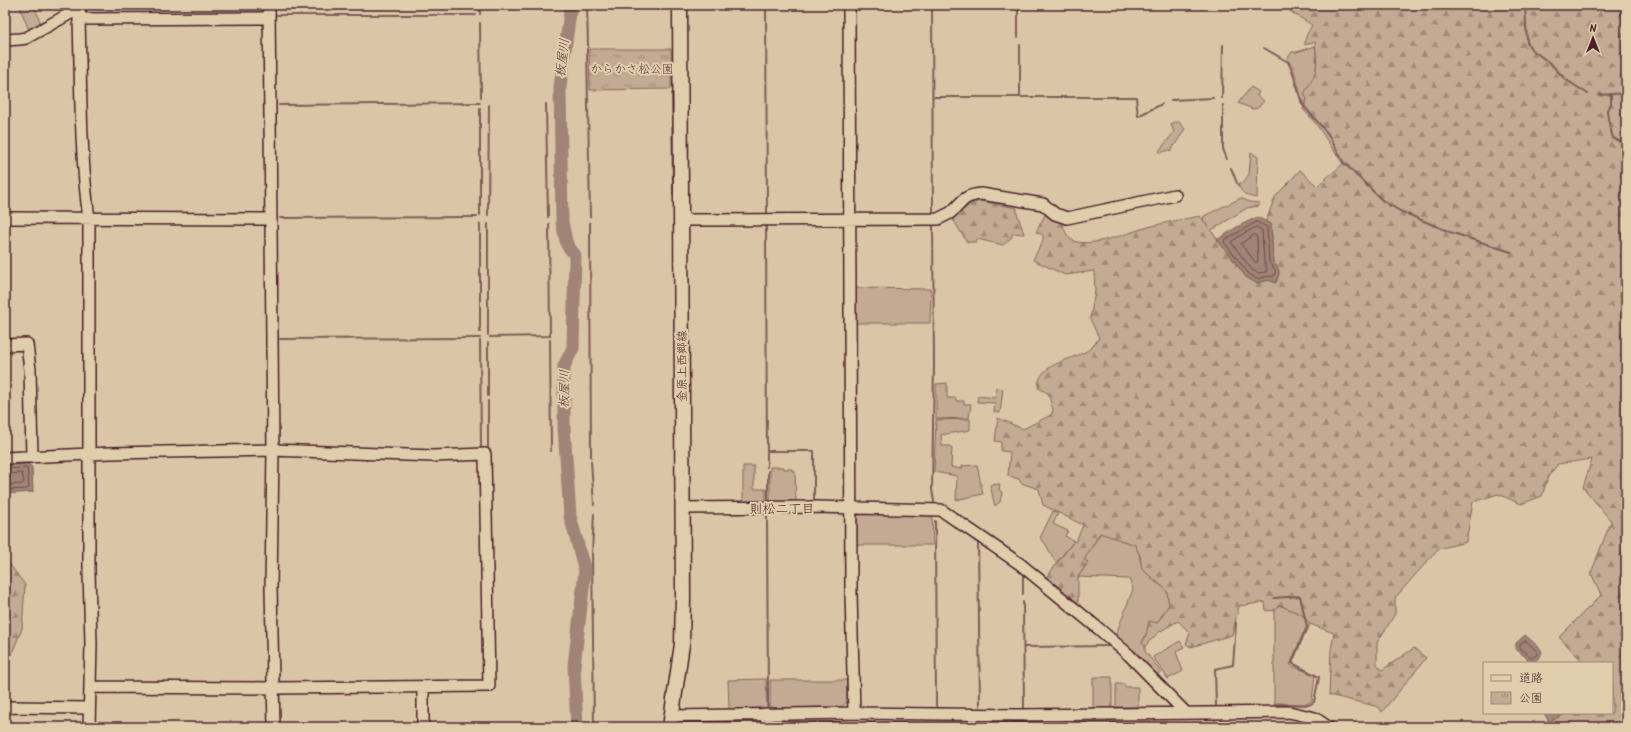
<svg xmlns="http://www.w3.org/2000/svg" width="1631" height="732" viewBox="0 0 1631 732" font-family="Kalam,'Klee One',sans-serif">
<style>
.green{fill:#c3aa92;stroke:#86645e}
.forest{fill:url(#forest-firs);stroke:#86645e}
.park{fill:url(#park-tufts);stroke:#86645e}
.water{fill:#a08476;stroke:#7e5c58}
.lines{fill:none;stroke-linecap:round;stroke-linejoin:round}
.shore{stroke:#6c4749;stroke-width:1}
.stream{stroke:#7e5c58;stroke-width:2}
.river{stroke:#a08476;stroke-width:13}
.minor-casing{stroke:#4a1f2b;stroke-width:14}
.major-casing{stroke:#4a1f2b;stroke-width:17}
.minor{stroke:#e0cdab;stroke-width:11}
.major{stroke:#e0cdab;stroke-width:14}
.labels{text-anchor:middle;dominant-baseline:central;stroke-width:4;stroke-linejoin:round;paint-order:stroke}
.park-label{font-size:12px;fill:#5c343a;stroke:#e0cdab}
.street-label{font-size:12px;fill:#4a1f2b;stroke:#e0cdab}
.water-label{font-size:13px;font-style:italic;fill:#5b333a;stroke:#e0cdab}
.neighbourhood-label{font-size:13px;fill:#4a1f2b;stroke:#e0cdab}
</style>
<defs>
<pattern id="forest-firs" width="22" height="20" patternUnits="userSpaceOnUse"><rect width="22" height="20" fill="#c3aa92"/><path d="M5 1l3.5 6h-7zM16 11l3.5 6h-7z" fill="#a08a77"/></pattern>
<pattern id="park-tufts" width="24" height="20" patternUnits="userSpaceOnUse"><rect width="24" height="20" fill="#c3aa92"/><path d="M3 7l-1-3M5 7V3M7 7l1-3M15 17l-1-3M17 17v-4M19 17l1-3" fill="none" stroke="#a08a77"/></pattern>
</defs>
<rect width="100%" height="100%" fill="#dac6a6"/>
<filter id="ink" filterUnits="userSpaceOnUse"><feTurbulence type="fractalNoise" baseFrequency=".025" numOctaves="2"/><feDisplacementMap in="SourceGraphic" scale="8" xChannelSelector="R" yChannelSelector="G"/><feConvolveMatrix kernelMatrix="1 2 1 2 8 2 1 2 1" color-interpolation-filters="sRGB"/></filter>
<g filter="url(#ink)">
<path class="green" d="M19,5H34L42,27L28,28Z
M1315,46C1318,71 1317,73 1305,94L1307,99L1305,104L1303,103L1293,67L1287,59L1292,52H1297Z
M1251,87L1259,92L1257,96L1264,101L1258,108L1253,109L1238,103Z
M1174,122H1179L1185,129L1171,151L1169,150L1160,153L1159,151L1174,132L1171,125Z
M1251,152L1258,157L1257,198C1247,197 1241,193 1238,184L1244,182L1249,174Z
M1241,198L1249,202L1259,203V206L1247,208L1210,231L1203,221L1204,216Z
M855,288L931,289L930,323H855Z
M947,383V398H956V401H964V404H971L969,418L936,419V384Z
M996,388L1003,389L1000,413L994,412L995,403L977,402L978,396L995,398Z
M970,419V430L941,435L942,446H950L952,448L951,467L962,469V466L977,465L983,494L956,500L957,476L934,472L936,420Z
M743,466H754V489H766V504H743Z
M770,467H784V469H792V471H795L796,504H770Z
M1000,484L999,490L1002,492L1000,502L995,506L990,485Z
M1053,511L1058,513L1053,524L1068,531L1065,536L1074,541L1056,563L1045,543L1040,538Z
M860,514L932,515L933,545H857V517Z
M1101,533L1135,545L1140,556V561L1153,580L1163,587L1167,591L1169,605L1157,623L1149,628L1142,643L1145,646V651L1161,672L1155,676L1115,637L1133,589L1129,579L1078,577L1088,562L1083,560Z
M1279,605L1301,614L1310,624L1306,634L1303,633L1290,665L1315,675L1312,701L1306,704L1274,703V610Z
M1180,641L1184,647L1176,652L1183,671L1168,679L1153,657Z
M1093,677H1112V708H1093Z
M766,679L767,708L729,709L728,680Z
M770,680H847V702L841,707L770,708Z
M1116,684H1124L1125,687H1138V707H1116Z"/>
<path class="forest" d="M1283,5H1626V727H1535L1567,713H1612V663H1584L1559,637L1601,595L1591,573L1611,521L1583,487L1592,459L1558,464L1548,477L1542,496L1521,504L1498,494L1473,502L1466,542L1438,549L1395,598V614L1377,643V664L1382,670L1414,648L1426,658L1382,712L1379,707L1329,695L1331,650L1334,633L1310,624L1301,614L1279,605L1275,610L1266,611L1265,602L1239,606L1232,635L1191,647L1186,644L1190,633L1178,621L1159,632L1145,646L1142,643L1146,635L1149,621L1157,623L1169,605L1167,591L1163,587L1142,569L1140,556L1135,545L1100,533L1084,560L1088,562L1078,577V606L1045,579L1074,541H1076L1083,525L1043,505L1039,489L1021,483L1019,479L1008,476L1010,452L1001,451V442L995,441L998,418L1023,429L1051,415L1053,410L1048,393L1038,388C1038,361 1075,361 1091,348C1094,346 1096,341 1099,338L1090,319L1095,291L1094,271L1065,275L1033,260L1043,240V235L1036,232L1046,213L1062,221C1064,228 1066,238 1074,241C1093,248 1132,231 1152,226C1167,222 1184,219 1200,216L1246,277L1256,283L1269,280L1276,283C1280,272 1281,271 1273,262L1271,224L1266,221L1275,197L1300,170L1317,186L1343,164L1316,124L1303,109L1307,99L1304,94C1318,70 1318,70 1315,42L1305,45C1304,37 1309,31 1312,25L1291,12Z
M980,201L1017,208V213L1024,234L1013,233L1011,238L1003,245L977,239L976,242H967L952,218L971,204Z
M5,558L25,585L22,629L5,670Z"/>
<path class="park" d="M589,49H671V89L590,90Z"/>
<path class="water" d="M1257,217L1271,224L1273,262C1281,271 1280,272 1275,283L1269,280L1256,283L1246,277L1233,259L1217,240L1237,227Z
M28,464L32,467L33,492L5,494V465Z
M1525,635L1540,648L1542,652L1540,657L1534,662L1530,661L1516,649V643Z
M1544,713H1567L1549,722Z"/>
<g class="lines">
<path class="shore" d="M1257,222L1267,227L1269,262L1276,271L1273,277L1269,276L1257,279L1249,274L1224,242L1225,240Z
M1257,227L1262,230L1264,262L1267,270L1266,272L1258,273L1252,270L1231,242L1241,235Z
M1254,235L1257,237L1258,261L1256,263L1241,244Z
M5,469L27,468L29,487L27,489L5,490
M5,474L22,473L24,482L22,484L5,485
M1524,641H1526L1537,651V654L1534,657H1531L1520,648V645Z"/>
<path class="stream" d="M480,5V14
M587,5L588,47
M766,5L767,214
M932,5L933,215
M1018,5V37
M1525,5L1527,42L1531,49L1551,64L1565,79L1588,94
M276,15H476
M480,23L481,97
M1020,45V97
M1264,48L1288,62L1292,70L1302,104L1328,134L1344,163L1383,201L1400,211L1450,232L1511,252
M587,49L590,217
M672,94L673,195
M1600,95L1626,93
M1611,95V104L1607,110L1608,119L1613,138L1626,145
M933,97H1136L1138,116L1162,104
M1222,98L1223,45
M1171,100L1213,98
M546,104L548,217
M279,105L480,103
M1223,105V149L1227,159
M480,108V215
M1231,168L1237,183
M488,215L489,105
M280,218L477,217
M933,222L934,365L932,489L934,502
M590,223L591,457
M480,224V332
M766,226L767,467
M488,335V224
M490,337L550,336L549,224
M280,339L480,338
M550,340L551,451
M480,341L481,447
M488,343V396
M488,449V401
M769,451H814V503
M591,461L594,505
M768,471V503
M594,514L592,552L594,727
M767,514L768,706
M935,521L936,706
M949,522L978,543L980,706
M1023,576V594
M1274,598L1300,596L1307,627L1292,663L1319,677L1314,702L1309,705L1275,704
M1023,602L1024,709
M1024,647L1112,646
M1149,683L1155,689
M1216,705L1215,669L1233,665L1236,623
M1215,721V727
M776,723L847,722
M862,723H1157V727"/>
<path class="river" d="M569,5L570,12L560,87L562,222L567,245L575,255L573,348L564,366V427L570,516L585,571L574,666L577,727"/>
<g class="minor-casing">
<path id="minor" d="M82,5L80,8L79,19C81,86 80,153 89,219V572L91,644L89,727
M269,5L273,450L271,588L274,727
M849,5L851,593L854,713
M79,19L269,18
M5,40L20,39L26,38L80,8
M5,218L270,219
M682,220L938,219C942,217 946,215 950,213C963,203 961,196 981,194L1043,204L1055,214L1067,218L1175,195
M5,345L27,344L30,370L32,457
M5,458L110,453L273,450L433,456L485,454L489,686L274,688L90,687
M683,508L815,507L941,510L1020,564L1099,629L1129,655L1185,712
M423,687V727
M5,709L9,707L89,708
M767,714V727
M672,716L854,713L1019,715L1289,712L1315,718L1328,727"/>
</g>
<g class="major-casing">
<path id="major" d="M670,727L682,644L683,597L680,5"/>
</g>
<use href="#minor" class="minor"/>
<use href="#major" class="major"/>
</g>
</g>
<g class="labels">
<g class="park-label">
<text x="632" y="69">からかさ松公園</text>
</g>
<g class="street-label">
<text transform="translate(682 366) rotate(-90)">金原上西郷線</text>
</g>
<g class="water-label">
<text transform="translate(563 58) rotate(-83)">板屋川</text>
<text transform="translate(565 389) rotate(-89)">板屋川</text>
</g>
<g class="neighbourhood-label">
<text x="782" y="509">則松二丁目</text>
</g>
</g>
<rect width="1631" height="732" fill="none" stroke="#e0cdab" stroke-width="20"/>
<rect x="10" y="10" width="1611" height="712" fill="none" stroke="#4a1f2b" stroke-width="1.5" filter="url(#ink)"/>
<rect x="1483" y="662" width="130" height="52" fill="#e0cdab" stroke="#a48778"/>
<rect x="1491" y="675" width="20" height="6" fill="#e0cdab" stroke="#a48778"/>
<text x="1519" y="682" font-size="12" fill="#4a1f2b">道路</text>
<rect x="1491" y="692" width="20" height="12" fill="url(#park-tufts)" stroke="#a48778"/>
<text x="1519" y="702" font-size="12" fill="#4a1f2b">公園</text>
<g transform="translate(1593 38)" stroke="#e0cdab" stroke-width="3" paint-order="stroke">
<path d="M0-3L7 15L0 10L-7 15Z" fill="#4a1f2b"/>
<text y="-6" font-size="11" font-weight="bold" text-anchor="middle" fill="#4a1f2b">N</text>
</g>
</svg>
